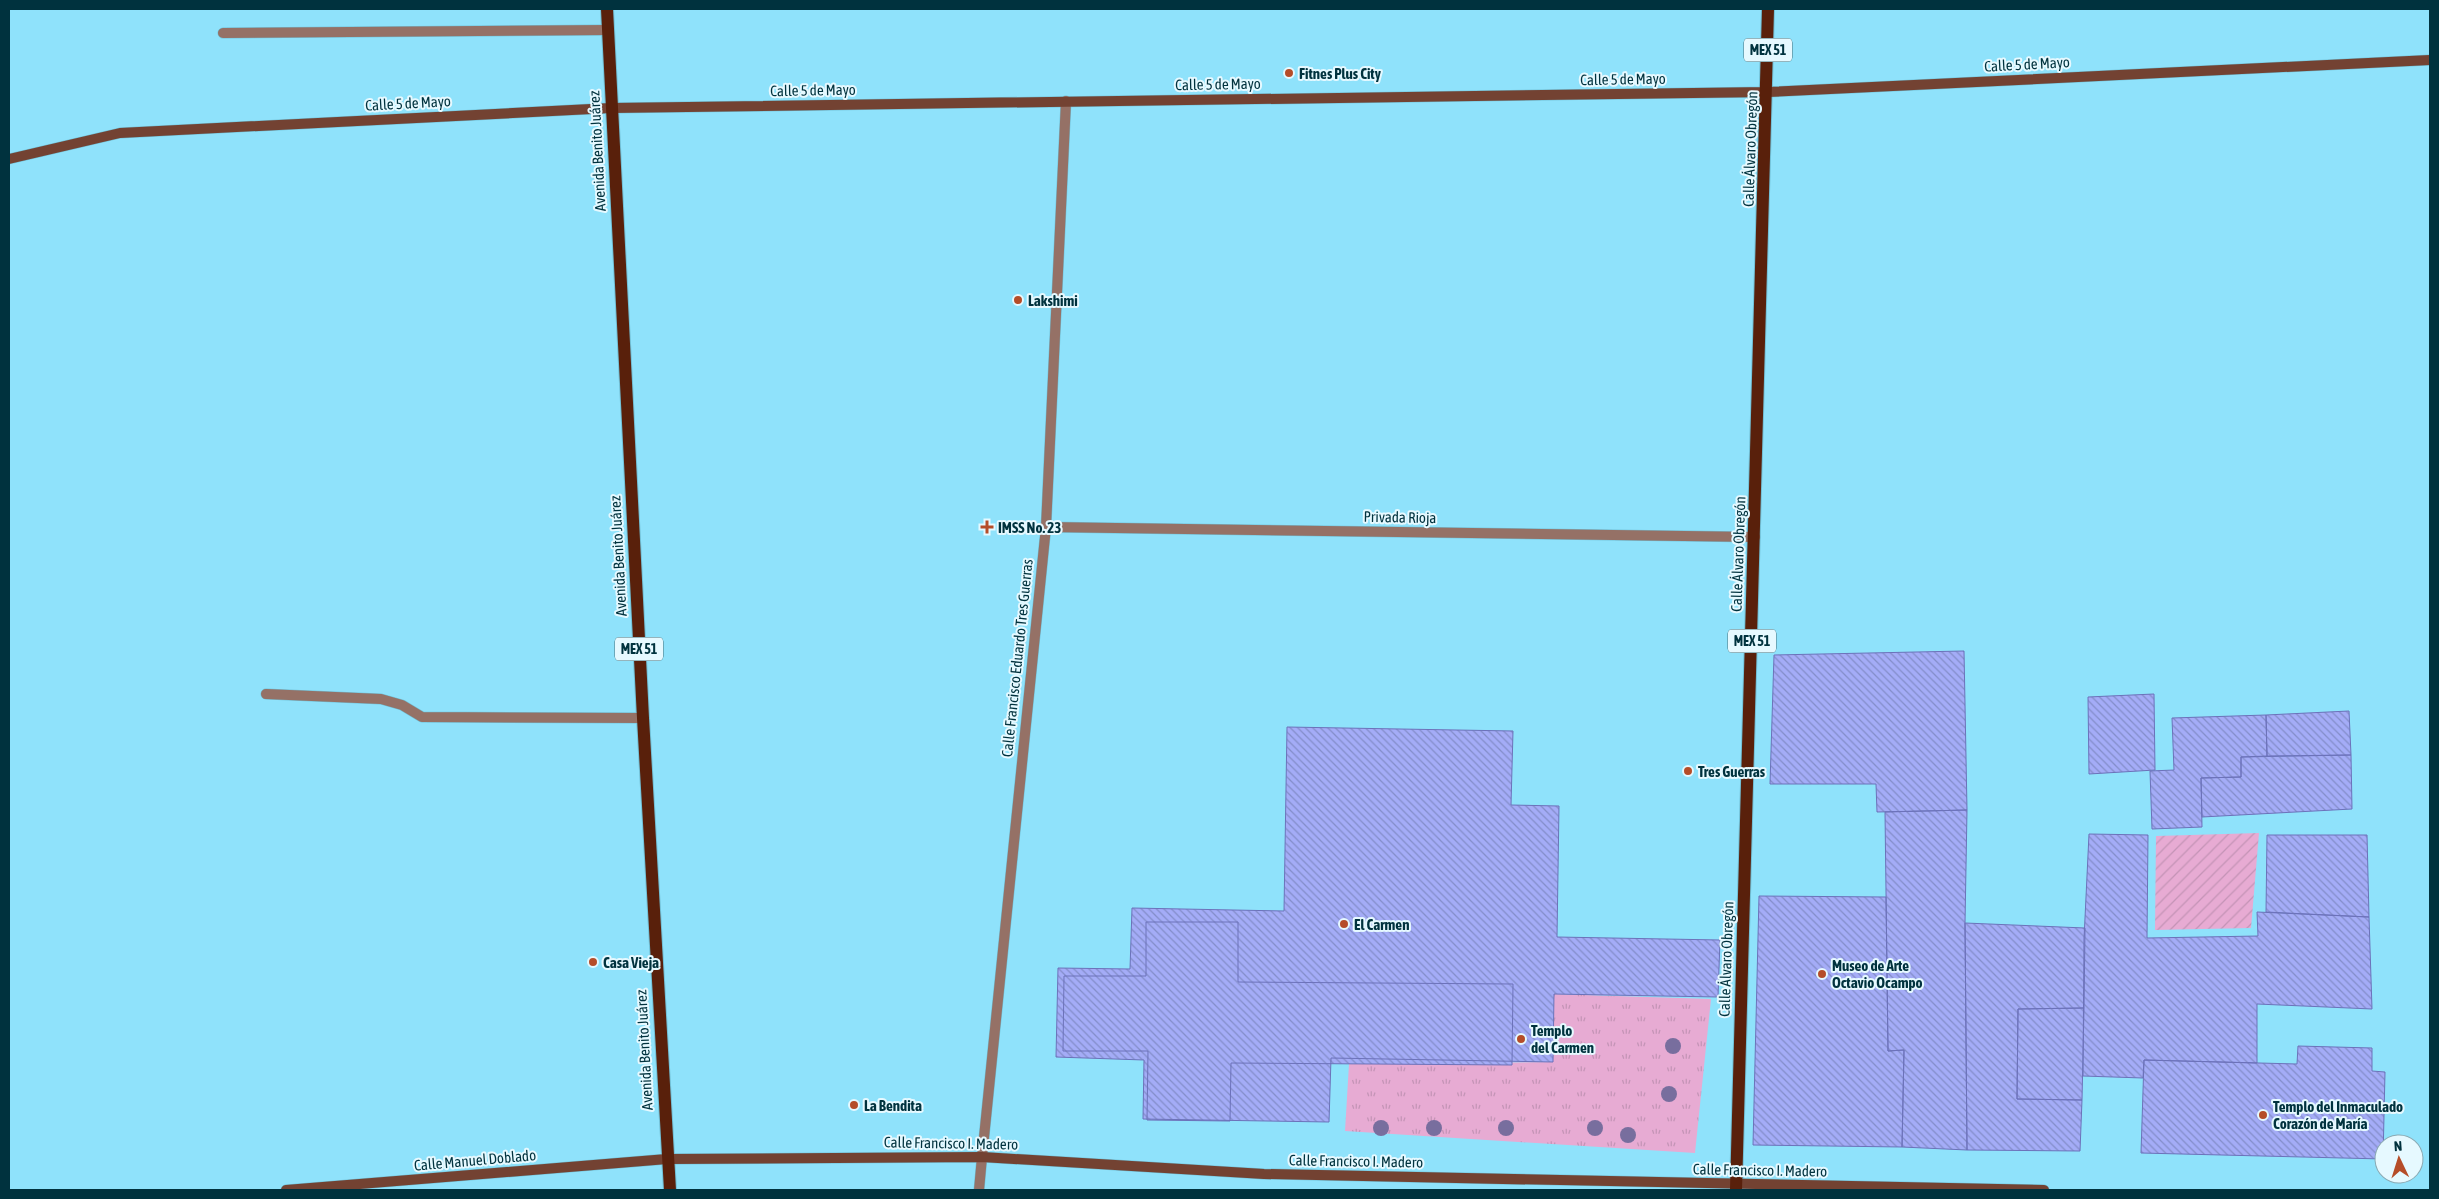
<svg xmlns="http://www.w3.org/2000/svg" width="2439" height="1199" viewBox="0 0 2439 1199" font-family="'Asap Condensed',sans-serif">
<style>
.park{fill:url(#park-tufts)}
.garden{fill:url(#garden-furrows)}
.building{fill:url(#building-back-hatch);stroke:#6c72ba}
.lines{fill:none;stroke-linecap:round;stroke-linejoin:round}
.lane-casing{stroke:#72bfd5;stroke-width:11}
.street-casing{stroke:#72bfd5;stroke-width:11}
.secondary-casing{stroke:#72bfd5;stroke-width:11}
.primary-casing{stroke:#72bfd5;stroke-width:14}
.lane{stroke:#957166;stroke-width:10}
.street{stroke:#957166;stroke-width:10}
.secondary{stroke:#734232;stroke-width:10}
.primary{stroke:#59200b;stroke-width:12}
.tree{fill:#786e9e}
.poi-dot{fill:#b54d29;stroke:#e6f9ff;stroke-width:2}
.labels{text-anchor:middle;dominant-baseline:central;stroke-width:4;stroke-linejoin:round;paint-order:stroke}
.shield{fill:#e6f9ff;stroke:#456e78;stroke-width:1}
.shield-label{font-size:14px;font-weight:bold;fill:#00323e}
.street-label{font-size:15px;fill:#00323e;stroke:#e6f9ff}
.poi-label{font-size:15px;font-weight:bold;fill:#00323e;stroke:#e6f9ff;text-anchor:start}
</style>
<defs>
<pattern id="park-tufts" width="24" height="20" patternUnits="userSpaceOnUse" patternTransform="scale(1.25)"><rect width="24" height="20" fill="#e7abd3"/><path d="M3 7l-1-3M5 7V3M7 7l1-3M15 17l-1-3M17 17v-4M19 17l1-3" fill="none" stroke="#c494b6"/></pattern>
<pattern id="garden-furrows" width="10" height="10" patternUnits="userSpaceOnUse" patternTransform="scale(1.25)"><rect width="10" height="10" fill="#e7abd3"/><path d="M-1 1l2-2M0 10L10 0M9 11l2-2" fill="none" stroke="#c494b6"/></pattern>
<pattern id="building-back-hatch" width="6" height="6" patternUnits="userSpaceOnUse" patternTransform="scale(1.25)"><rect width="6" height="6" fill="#a4acf7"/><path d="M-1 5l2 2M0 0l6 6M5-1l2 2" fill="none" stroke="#838dc9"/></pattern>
</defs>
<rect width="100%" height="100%" fill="#8fe2fb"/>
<path class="park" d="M1554,994L1711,999L1695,1153L1345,1131L1349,1064L1553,1062Z"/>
<path class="garden" d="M2259,833L2251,928L2155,930L2156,836Z"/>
<path class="building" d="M1964,651L1967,810L1877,812L1876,784H1770L1774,655Z
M2154,694L2155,770L2089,774L2088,697Z
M2349,711L2351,755L2267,756L2266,715Z
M2266,715L2267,756L2241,757V777L2201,778L2202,827L2152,829L2150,771L2174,770L2172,718Z
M1287,727L1513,731L1511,805L1559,806L1557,937L1720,940L1718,997L1554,994L1553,1062L1331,1058L1329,1122L1143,1119L1144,1060L1056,1057L1058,968L1130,969L1132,908L1284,911Z
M2351,755L2352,809L2202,817L2201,778L2241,777V757Z
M1967,810L1965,923L1967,1150L1902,1147L1904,1050L1888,1051L1885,812Z
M2089,834L2148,835L2147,938L2258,936L2257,912L2369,917L2372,1009L2257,1004V1063L2144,1060L2143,1078L2083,1076L2084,939Z
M2267,835H2367L2369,917L2266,912Z
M1759,896L1886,897L1888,1051L1904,1050L1902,1147L1753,1145Z
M1146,922H1238V982L1513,984L1512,1065L1231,1063L1230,1121L1147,1120L1148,1051H1063L1064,976H1146Z
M1965,923L2085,928L2084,1008L2018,1009L2017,1099L2082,1100L2080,1151L1967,1150Z
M2084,1008L2082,1100L2017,1099L2018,1009Z
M2298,1046L2372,1048V1071L2385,1072L2383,1159L2141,1153L2144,1060L2297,1064Z"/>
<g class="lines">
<g class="lane-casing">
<path id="lane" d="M223,33L608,30
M266,694L381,699L402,705L422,717L643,718
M979,1190L982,1157"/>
</g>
<g class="street-casing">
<path id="street" d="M1046,527L1755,537
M982,1157L1046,527L1066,101"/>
</g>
<g class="secondary-casing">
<path id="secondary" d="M9,159L120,133L611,108L1768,92L2430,60
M286,1190L667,1159L982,1157L1264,1174L2044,1190"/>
</g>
<g class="primary-casing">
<path id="primary" d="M607,9L643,718L670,1190
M1736,1190L1768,9"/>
</g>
<use href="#lane" class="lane"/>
<use href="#street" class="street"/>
<use href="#secondary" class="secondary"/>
<use href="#primary" class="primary"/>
</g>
<g class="tree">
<circle cx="1673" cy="1046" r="8"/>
<circle cx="1669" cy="1094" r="8"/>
<circle cx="1381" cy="1128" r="8"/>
<circle cx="1434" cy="1128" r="8"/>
<circle cx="1506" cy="1128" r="8"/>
<circle cx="1595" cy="1128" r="8"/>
<circle cx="1628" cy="1135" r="8"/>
</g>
<g class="poi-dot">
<circle cx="1289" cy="73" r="5"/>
<circle cx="1018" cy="300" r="5"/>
<path d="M984.5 519.5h5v5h5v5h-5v5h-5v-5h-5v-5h5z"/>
<circle cx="1688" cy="771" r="5"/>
<circle cx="1344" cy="924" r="5"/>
<circle cx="593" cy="962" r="5"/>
<circle cx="1822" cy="974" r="5"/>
<circle cx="1521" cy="1039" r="5"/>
<circle cx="854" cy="1105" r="5"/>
<circle cx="2263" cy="1115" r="5"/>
</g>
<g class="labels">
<g class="shield">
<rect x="1744" y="38.5" width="48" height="23" rx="4"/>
<rect x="1728" y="629.5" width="48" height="23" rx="4"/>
<rect x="615" y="637.5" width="48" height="23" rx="4"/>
</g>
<g class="shield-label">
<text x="1768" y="50">MEX 51</text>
<text x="1752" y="641">MEX 51</text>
<text x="639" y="649">MEX 51</text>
</g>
<g class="street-label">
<text transform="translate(2027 64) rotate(-3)">Calle 5 de Mayo</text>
<text transform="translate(1623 79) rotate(-1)">Calle 5 de Mayo</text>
<text transform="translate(1218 84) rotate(-1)">Calle 5 de Mayo</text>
<text transform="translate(813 90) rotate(-1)">Calle 5 de Mayo</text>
<text transform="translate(408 103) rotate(-3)">Calle 5 de Mayo</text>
<text transform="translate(1750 149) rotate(-88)">Calle Álvaro Obregón</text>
<text transform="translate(597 151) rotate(-93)">Avenida Benito Juárez</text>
<text transform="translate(1400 517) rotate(1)">Privada Rioja</text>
<text transform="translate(1738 554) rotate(-88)">Calle Álvaro Obregón</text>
<text transform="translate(618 556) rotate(-93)">Avenida Benito Juárez</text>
<text transform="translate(1017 658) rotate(-84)">Calle Francisco Eduardo Tres Guerras</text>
<text transform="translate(1726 959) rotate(-88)">Calle Álvaro Obregón</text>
<text transform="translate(644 1050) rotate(-93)">Avenida Benito Juárez</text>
<text transform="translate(951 1143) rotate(1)">Calle Francisco I. Madero</text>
<text transform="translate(475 1160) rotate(-5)">Calle Manuel Doblado</text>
<text transform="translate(1356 1161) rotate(1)">Calle Francisco I. Madero</text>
<text transform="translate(1760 1170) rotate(1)">Calle Francisco I. Madero</text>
</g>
<g class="poi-label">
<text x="1299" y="73">Fitnes Plus City</text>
<text x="1028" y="300">Lakshimi</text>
<text x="998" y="527">IMSS No. 23</text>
<text x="1698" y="771">Tres Guerras</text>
<text x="1354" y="924">El Carmen</text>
<text x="603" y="962">Casa Vieja</text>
<text x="1832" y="965">Museo de Arte<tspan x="1832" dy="17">Octavio Ocampo</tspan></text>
<text x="1531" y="1030">Templo<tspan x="1531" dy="17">del Carmen</tspan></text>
<text x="864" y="1105">La Bendita</text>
<text x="2273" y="1106">Templo del Inmaculado<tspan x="2273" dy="17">Corazón de María</tspan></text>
</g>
</g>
<rect width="2439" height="1199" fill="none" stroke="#00323e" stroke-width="20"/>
<g transform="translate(2399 1159) rotate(356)"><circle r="24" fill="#e6f9ff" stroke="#8aa9b2"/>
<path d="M0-4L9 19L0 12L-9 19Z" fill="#b54d29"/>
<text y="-8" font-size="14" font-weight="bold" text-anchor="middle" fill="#00323e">N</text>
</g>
</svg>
